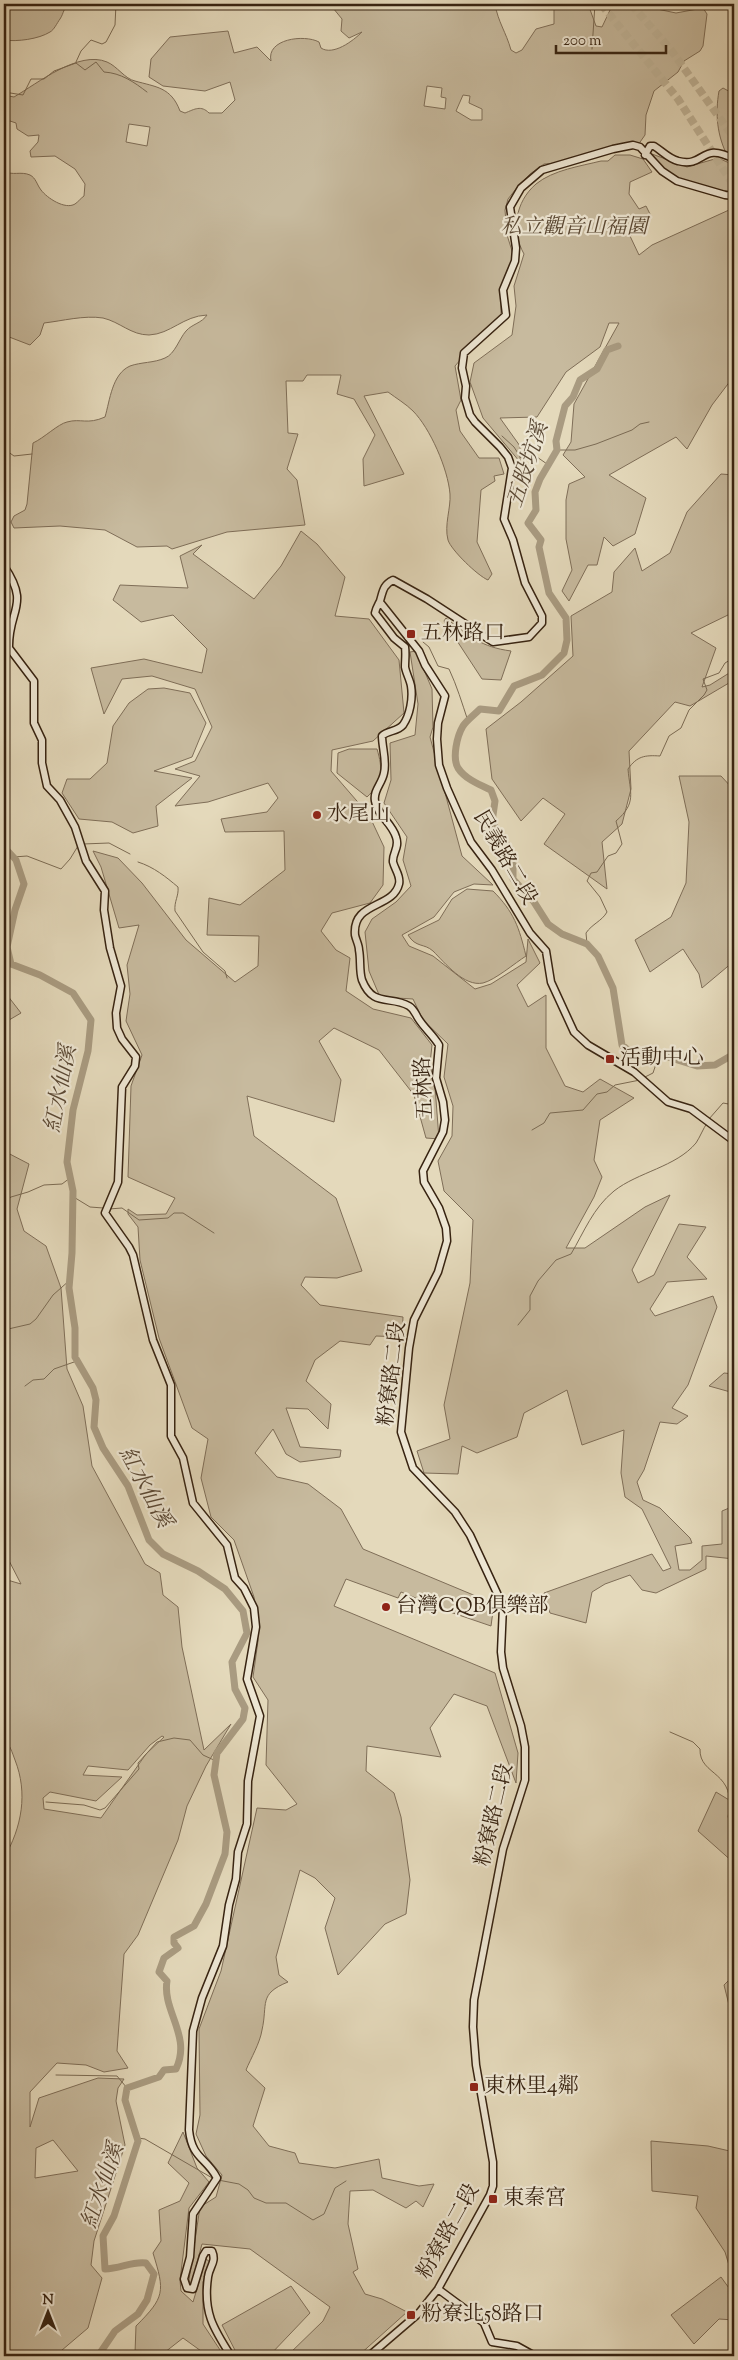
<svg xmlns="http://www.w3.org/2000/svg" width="738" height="2360" viewBox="0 0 738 2360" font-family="'Sorts Mill Goudy','Noto Serif TC',serif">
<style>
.green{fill:#c7ba9e;stroke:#7f6e58;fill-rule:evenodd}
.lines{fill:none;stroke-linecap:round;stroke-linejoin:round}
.stream{stroke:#7b6b54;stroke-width:1}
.river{stroke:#a99b81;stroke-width:7}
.highway-tunnel{stroke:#c1b599;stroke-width:8;stroke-dasharray:8 4;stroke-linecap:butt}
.secondary-casing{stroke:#372311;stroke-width:9}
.secondary{stroke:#ede6d3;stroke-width:6}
.poi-dot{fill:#8f2418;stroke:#ede6d3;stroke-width:2}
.labels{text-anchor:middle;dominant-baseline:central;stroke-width:4.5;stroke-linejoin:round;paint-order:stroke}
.park-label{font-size:21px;font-style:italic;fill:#5b4934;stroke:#ede6d3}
.poi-label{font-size:21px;fill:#372311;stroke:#ede6d3;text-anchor:start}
.street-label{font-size:21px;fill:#372311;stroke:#ede6d3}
.water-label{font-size:22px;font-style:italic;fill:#594733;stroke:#ede6d3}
</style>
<rect width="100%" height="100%" fill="#e4d9bb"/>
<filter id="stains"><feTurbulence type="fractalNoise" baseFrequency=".004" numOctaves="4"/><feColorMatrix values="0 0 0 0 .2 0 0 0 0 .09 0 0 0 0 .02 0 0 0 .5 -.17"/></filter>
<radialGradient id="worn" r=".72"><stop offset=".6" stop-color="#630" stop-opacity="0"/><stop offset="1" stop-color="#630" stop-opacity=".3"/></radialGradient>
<path class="green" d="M4,4H70C63,8 64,13 60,19C57,23 54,30 50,32C39,39 17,42 4,40Z
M334,4H495C498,22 506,32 511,50L516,53L522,50L536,29L554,24V4H588L596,26L602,27L611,8L638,5L676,13L703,8L707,14L703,46L700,51L684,61L678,72L654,91L646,115L645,135L638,145L570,162L544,164L530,174L519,185L508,199L505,210L507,235L513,254L512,262L501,288V322L467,352L455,366L461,400L456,410L460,431L479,458H499L504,474L494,476L495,481L481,490L477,542L492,574L488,580C478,576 451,550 448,540C444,525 451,508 450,494C448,469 430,428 413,411C406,404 396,398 388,392L364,396L404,474L364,486L363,459L375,435L354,399L337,394L341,375H307L303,381H286L288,433L298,434L287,469L297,480L305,525L227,532L172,549L167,546L137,547L105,530L60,526L14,528L11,522L14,516L25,510L27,504L33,443C44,438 58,424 67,422C81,418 87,425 105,417C110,400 112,374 130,366C141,362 154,363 165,358C175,354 179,339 186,331C192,324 202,323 207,315C183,316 171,334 149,335C131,335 120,322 103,318C84,315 62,321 44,323L40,335L30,345L4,335V171C12,176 21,171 30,175C36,178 37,185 41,190C47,198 65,210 75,204C78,202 81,198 84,196L85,184L75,169L55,156L31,157L30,151L38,142L39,135L28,136L17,129L16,123L10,121L4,123V95L14,97C38,83 79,50 107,62C117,66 125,79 135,81C156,87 171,87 180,111L185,113C195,109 201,105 209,113H222L235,100L230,82L205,91L163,86L149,77L151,59L170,37L228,31L234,53L257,47L271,61C266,39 304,34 319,42L321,48C333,56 353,41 362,32L349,38L341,31L342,19L333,8ZM427,86L442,88L441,97L446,98L445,109L424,106ZM463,95L470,96L469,103L482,109V120H471L456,111ZM129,124L150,127L147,146L126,142Z
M723,88L734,94V159L728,157C717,136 715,114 719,91Z
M652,154L687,167L718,158L734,165V192L699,188L686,184L647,157Z
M615,155H630L643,159L652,172L630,182L629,194L639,209L646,206L651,216L644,226L630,236L639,255L652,245L729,210L734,218L732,237L734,238V376L712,405L687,449L676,437L609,475L646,498L635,534L613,546L604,537L597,565H588L569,601L562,591L572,570L566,539V500L569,484L585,477L563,455L571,442L574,404L619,323H609L600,347L566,372L537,417L500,418L520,446V462L483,418L470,382L474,363L512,335L516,306L514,286L524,254C511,231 515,202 536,184C553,170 581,166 601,161H608Z
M721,474L734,475V607L730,614L691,633L716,648L702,687L710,685L734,670V680L690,706L675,702L629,751L631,789L622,824L602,842L607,889L544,844L565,814L543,798L521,821L492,779L486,729L521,702L573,656L571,616L612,592L614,572L635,548L642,571L670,553L687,512Z
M301,531L317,544L345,577L335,616L369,619L399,660L404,713L373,741L332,750L331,771L369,815L384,847L383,885L370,903L332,913L321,931L336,950L350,958L346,991L373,1009L411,1018L432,1045L430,1064L435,1087L439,1139L426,1138L414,1095L379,1050L334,1028L319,1041L341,1080L334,1122L247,1096L254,1136L336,1198L362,1271L337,1278L305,1277L301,1285L320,1305L403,1317L402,1337L376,1336L370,1345L340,1341L315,1360L306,1381L331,1404L328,1429L308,1409L286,1408L300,1447L341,1450L340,1457L300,1462L286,1454L273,1429L255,1453L277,1477L308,1484L341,1509L363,1549L483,1599L493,1611L491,1626L450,1612L401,1592L398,1598L346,1579L334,1606L495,1673L518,1753L516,1783L487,1706L454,1694L430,1728L441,1757L367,1746L366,1771L394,1793L401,1817L410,1880L406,1914L385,1924L338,1975L325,1928L335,1898L315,1878L300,1870L276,1957L279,1975L288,1982C258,1994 268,2004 262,2030C260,2043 251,2058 246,2070L265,2088L253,2126L269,2146L295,2153L299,2163L335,2168L379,2159L382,2178L419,2186L434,2184L423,2207L416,2201L406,2208L373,2190L350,2191L348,2224L358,2269L353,2272L365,2294L382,2299L407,2312L358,2356H287L323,2321L330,2307L250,2249L202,2244L191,2285L189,2280L200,2207L216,2197L222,2175L206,2156L196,2134L200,2115L199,2029L221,1971L257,1808L286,1810L297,1804L266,1765L268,1700L253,1677L258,1641L254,1597L234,1540L211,1517L201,1478L208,1439L192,1428L159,1338L140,1260L138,1227L128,1214V1209L137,1215L166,1214L175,1198L128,1177L131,1086L142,1055L126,1021L130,994L127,965L139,925L119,928L101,867L93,851L118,858L142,883L186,940L235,982L258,966L259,936L207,935L209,898L240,905L285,870L284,831L225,832L221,819L267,812L278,798L268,783L208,802L175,806L200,776L175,769L195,761L212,727L195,689L152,676L122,679L104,714L91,668L144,659L202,673L207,649L173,615L141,622L113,600L120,585L188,588L180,556L202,545L193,554L254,599L281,566Z
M446,618C469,636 481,647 511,651L501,680L482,679L444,621Z
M416,651L432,689L433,727L430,737L462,856L493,885L474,884L454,892L434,917L402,935L409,946L433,956L475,989L491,984L526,962L528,939L540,963L517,985L528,1007L546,995V1048L565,1086L583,1092L600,1079L634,1098L600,1120L594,1160L602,1177L594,1197L566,1248H585L645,1207L670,1195L632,1270L638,1283L654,1275L679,1224L706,1227L687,1257L707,1279L667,1282L650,1309L655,1316L713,1296L717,1307L688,1385L672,1408L688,1416L677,1424L660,1422L644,1470L637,1482L643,1500L660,1508L690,1538L692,1543L675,1546L679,1570H690L702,1560V1546L722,1544V1511L734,1506V1559L706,1556V1569L656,1593L642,1590L630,1575L605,1584L592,1592L586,1623L550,1613L544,1593L652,1554L663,1571L671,1568L642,1509L625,1497L621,1473L624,1430L582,1445L567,1390L524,1413L517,1437L477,1453L462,1446L458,1474L424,1473L417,1451L450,1439L444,1405L470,1283L473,1220L444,1191L438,1161L452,1136L453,1106L444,1077L448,1044L423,1020L413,999L380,997L369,971L365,932L372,919L396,902L411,886L403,860L407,837L384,803L391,780L390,743L415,735L418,704L410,652Z
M164,688L190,693L206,723L192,757L154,771L192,778L156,806L158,826L133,833L112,822L79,819L62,793L67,779H90L107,763L113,726L129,703L148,689Z
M349,749H377C383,769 383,782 367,797L337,773L338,753Z
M679,776H721L734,790V965L733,962L702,988L699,974L683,949L650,972L635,940L671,917L686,883L689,822Z
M467,889L493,891C514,912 519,927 526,956C515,963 495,980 483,983C464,987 445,963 433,951C424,943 416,948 408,935L439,920L452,899Z
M4,991L21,1013L4,1023Z
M4,1151L29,1164L17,1209L24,1231L46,1246L61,1288L67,1369L83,1406L92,1466L145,1564L160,1573L163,1595L178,1607L182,1647L204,1750L231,1724L206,1766L187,1806L178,1840L138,1935L124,1954L117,2051L128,2068L104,2072L86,2065L57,2063L30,2092V2127L39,2098L98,2078L124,2079L118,2088L116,2101L125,2145L94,2241L91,2265L102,2278L88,2328L55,2356H4V1858C22,1827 28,1793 15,1760C12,1752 10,1745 4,1739V1579L21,1584L4,1551ZM162,1736L164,1737L146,1754L101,1818L44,1809L43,1798L50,1792L96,1801L122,1777L83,1775L88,1766L128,1770L150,1745ZM53,2140L78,2171L35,2178L36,2148Z
M724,1373L734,1374V1393L709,1386Z
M716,1792L734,1803V1863L698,1831Z
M734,1975V2011L730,2009L724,1985Z
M183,2132L197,2168L209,2182L189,2208L180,2280L181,2291L193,2302L206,2259L210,2262L203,2282V2324L224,2356H208L183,2338L160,2356H133L135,2353L136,2326C165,2297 165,2292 153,2253L161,2241L159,2210L180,2201L189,2183L168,2163Z
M651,2141L708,2146L734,2152V2272H731L725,2252L696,2208L698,2196L652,2191Z
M721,2277L734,2295V2320L719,2319L694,2344L671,2315Z
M291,2286L310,2313L269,2356H238L222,2325Z"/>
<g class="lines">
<path class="stream" d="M592,49L595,4
M76,62L81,51L91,40L102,44L106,42L115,25L116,4
M4,92L23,95L31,79H44L54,71L76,63L85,70L96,62L104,72C121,73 134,82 147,92
M502,436L514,447L521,458L537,457L547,464
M4,449L14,456L32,454
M557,450H575L596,444L632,430L640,424L649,422
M423,642L429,647L438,666L449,669C457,686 462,703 468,721
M83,844L109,843L130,854
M14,857L27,856L61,869L70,859L78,846
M138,862C154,867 166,877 178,887C179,896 174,901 175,911L203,952L225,971L227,978
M587,944L586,933C592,924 602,921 607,912L600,897L587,881L591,873L597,872L608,856L616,853L622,844L616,821C637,803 630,793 628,769C637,756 645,755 660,756L669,736L681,728L689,710L704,695L707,690L703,679L719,673L725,663L730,660V648L734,638
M643,1078L653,1073L659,1055
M709,1119L723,1103L734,1105
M532,1130L544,1123L550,1113L583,1110L597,1094L607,1092L615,1085L640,1080
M72,1196L90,1207L103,1208
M4,1202L11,1197L28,1192L44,1185L62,1184L70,1178
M109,1209L122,1208L139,1220L168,1218L174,1213H183L214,1233
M518,1325L530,1310V1296L538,1281L556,1260L571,1254C584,1232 593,1208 614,1191C638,1172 676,1167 696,1143C700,1137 703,1129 707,1123
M4,1330L30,1324L36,1319L53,1295L70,1280
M25,1386L33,1380L44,1379L54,1369L77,1361
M670,1732L693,1742L700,1749C699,1777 738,1770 728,1817L734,1827
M46,1802L84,1805L100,1810L105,1808L139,1769L138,1763L157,1742L174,1738L190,1740L203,1755L216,1761
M56,2075L117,2076L127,2088
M138,2138L145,2139L214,2179
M218,2180L239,2184L248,2190L254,2198L266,2203H286L313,2220L324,2214L335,2188L346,2181"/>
<path class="river" d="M618,346L607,350L597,369L580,380L573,397L565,406L556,441L557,450L540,479L535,492L536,510L528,523L541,540L539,547L549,593L566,618L567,640L564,653L542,675L514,686L499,711L480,709C474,715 467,720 463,726C457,736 452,758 458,768C465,779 480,785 491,790L495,801L492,822L513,854V879L534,902L548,924L562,934L587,944L598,956L613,988L622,1045L629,1051L658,1054L697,1066L715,1065L734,1054
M4,847L16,860L24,884L15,910L7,947L11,964L40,975L73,993L91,1020L88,1051L73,1110L67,1162L73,1191L72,1253L69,1288L75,1328V1357L93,1388L96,1400L94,1427L103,1448L128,1486L149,1540L163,1554L198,1571L225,1589L243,1611L247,1633L232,1662L235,1689L245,1708L243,1719L217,1753L214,1775L227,1832L225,1854L206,1904L194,1926L174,1937V1943L178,1948L164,1958L159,1972L167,1981C162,2011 192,2036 176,2069L164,2070L159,2077L127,2088L125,2100L138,2141L114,2216L103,2236L105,2269C120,2269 132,2261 146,2263L154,2274L147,2300L138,2314L115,2331L98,2356"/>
<path class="highway-tunnel" d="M601,4L678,99L734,186
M631,4L671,50L734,138"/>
<g class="secondary-casing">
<path id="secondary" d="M645,155L650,146H654C662,151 669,159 678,161C706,168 700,141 734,159
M4,566C31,606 8,609 9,648L34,681V723L42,740V763L47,786L60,800L75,827L86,861L105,891L104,910L110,948L121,986L116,1013L117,1028L122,1039L136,1057L135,1066L122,1087L118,1182L105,1213L129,1247L133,1255L153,1340L171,1385V1436L183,1458L193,1503L227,1545L235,1578L244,1588L254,1608L256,1627L247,1679L260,1716L248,1781L247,1824L238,1852L236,1879L229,1905L223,1946L202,1998L193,2031L189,2130C192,2159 206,2157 217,2178L193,2214L190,2257L184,2279L187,2288L193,2289L203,2256L206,2251H212C217,2262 209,2267 208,2277C203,2312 213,2328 231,2356
M380,602L419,651L425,665L445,696L438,723L437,739L439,765L447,788L471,842L492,870L530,933L546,951L551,982L574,1032L588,1045L634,1072L668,1102L691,1109L734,1141
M438,2289L484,2323L492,2342L517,2346L535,2356
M369,2356L418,2314L438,2289L490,2195L493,2186V2162L476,2065L473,2027L474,2000L503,1849L525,1780V1747L521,1726L503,1668L501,1652L503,1606L470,1535L455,1512L413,1468L401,1432L409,1348L414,1320L438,1272L447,1241L446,1228L439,1208L424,1182L423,1171L443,1132L445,1120L443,1102L436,1078L439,1045C433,1035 424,1028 418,1018C415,1013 414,1009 409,1006C390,995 373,1008 362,980C359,970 361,960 359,950C359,945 356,940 355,935C352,901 393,909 399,884C401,876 395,870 393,862C392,853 400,848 396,837C392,823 377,815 375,801C373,790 382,784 384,773C387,762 382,747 382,736C388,730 397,732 403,725C410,715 413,698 411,686C410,680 406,673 405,667C405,660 406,654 405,647L394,638L375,613C376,608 378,605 380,601C383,591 383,585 393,580L427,599L493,642L529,637L542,623V616L525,583L513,540L504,519L512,468L508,457L500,447L475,422L470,415L465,398L466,386L462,368L464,353L506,315L503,290L515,261L516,248L510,207L521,188L542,170L613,149L633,145L640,147L662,171L677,181L725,195L734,196"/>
</g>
<use href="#secondary" class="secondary"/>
</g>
<g class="poi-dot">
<rect x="406" y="629" width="10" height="10" rx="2.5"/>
<circle cx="317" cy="815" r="5"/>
<rect x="605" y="1054" width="10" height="10" rx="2.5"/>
<circle cx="386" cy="1607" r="5"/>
<rect x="469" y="2082" width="10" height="10" rx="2.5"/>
<rect x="488" y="2194" width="10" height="10" rx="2.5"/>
<rect x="406" y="2310" width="10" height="10" rx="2.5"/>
</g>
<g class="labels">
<g class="park-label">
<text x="574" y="228">私立觀音山福園</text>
</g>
<g class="poi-label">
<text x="421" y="634">五林路口</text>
<text x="327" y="815">水尾山</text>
<text x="620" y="1059">活動中心</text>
<text x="396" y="1607">台灣CQB俱樂部</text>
<text x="484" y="2087">東林里4鄰</text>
<text x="503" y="2199">東秦宮</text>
<text x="421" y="2315">粉寮北58路口</text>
</g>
<g class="street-label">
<text transform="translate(504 858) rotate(60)">民義路二段</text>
<text transform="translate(425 1088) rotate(-93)">五林路</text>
<text transform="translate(393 1374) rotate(-83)">粉寮路二段</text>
<text transform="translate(495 1815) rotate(-77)">粉寮路二段</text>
<text transform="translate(449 2232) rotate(-61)">粉寮路二段</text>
</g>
<g class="water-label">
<text transform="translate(529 465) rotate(-72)">五股坑溪</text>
<text transform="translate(62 1089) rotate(-79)">紅水仙溪</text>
<text transform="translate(144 1488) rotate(62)">紅水仙溪</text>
<text transform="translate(104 2186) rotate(-71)">紅水仙溪</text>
</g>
</g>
<rect width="738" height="2360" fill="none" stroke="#e4d9bb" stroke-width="20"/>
<rect x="5" y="5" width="728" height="2350" fill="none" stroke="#372311" stroke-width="2.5"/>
<rect x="10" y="10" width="718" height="2340" fill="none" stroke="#372311"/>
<g transform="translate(48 2312)" stroke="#ede6d3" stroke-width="4" paint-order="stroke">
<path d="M0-4L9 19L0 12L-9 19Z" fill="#372311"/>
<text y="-8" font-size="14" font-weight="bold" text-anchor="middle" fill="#372311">N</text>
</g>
<path d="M556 45v8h110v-8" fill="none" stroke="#372311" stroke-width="2.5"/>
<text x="563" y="45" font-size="15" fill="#372311" stroke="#ede6d3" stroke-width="4" paint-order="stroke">200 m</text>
<rect width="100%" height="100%" filter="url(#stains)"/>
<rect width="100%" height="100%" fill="url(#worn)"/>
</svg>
